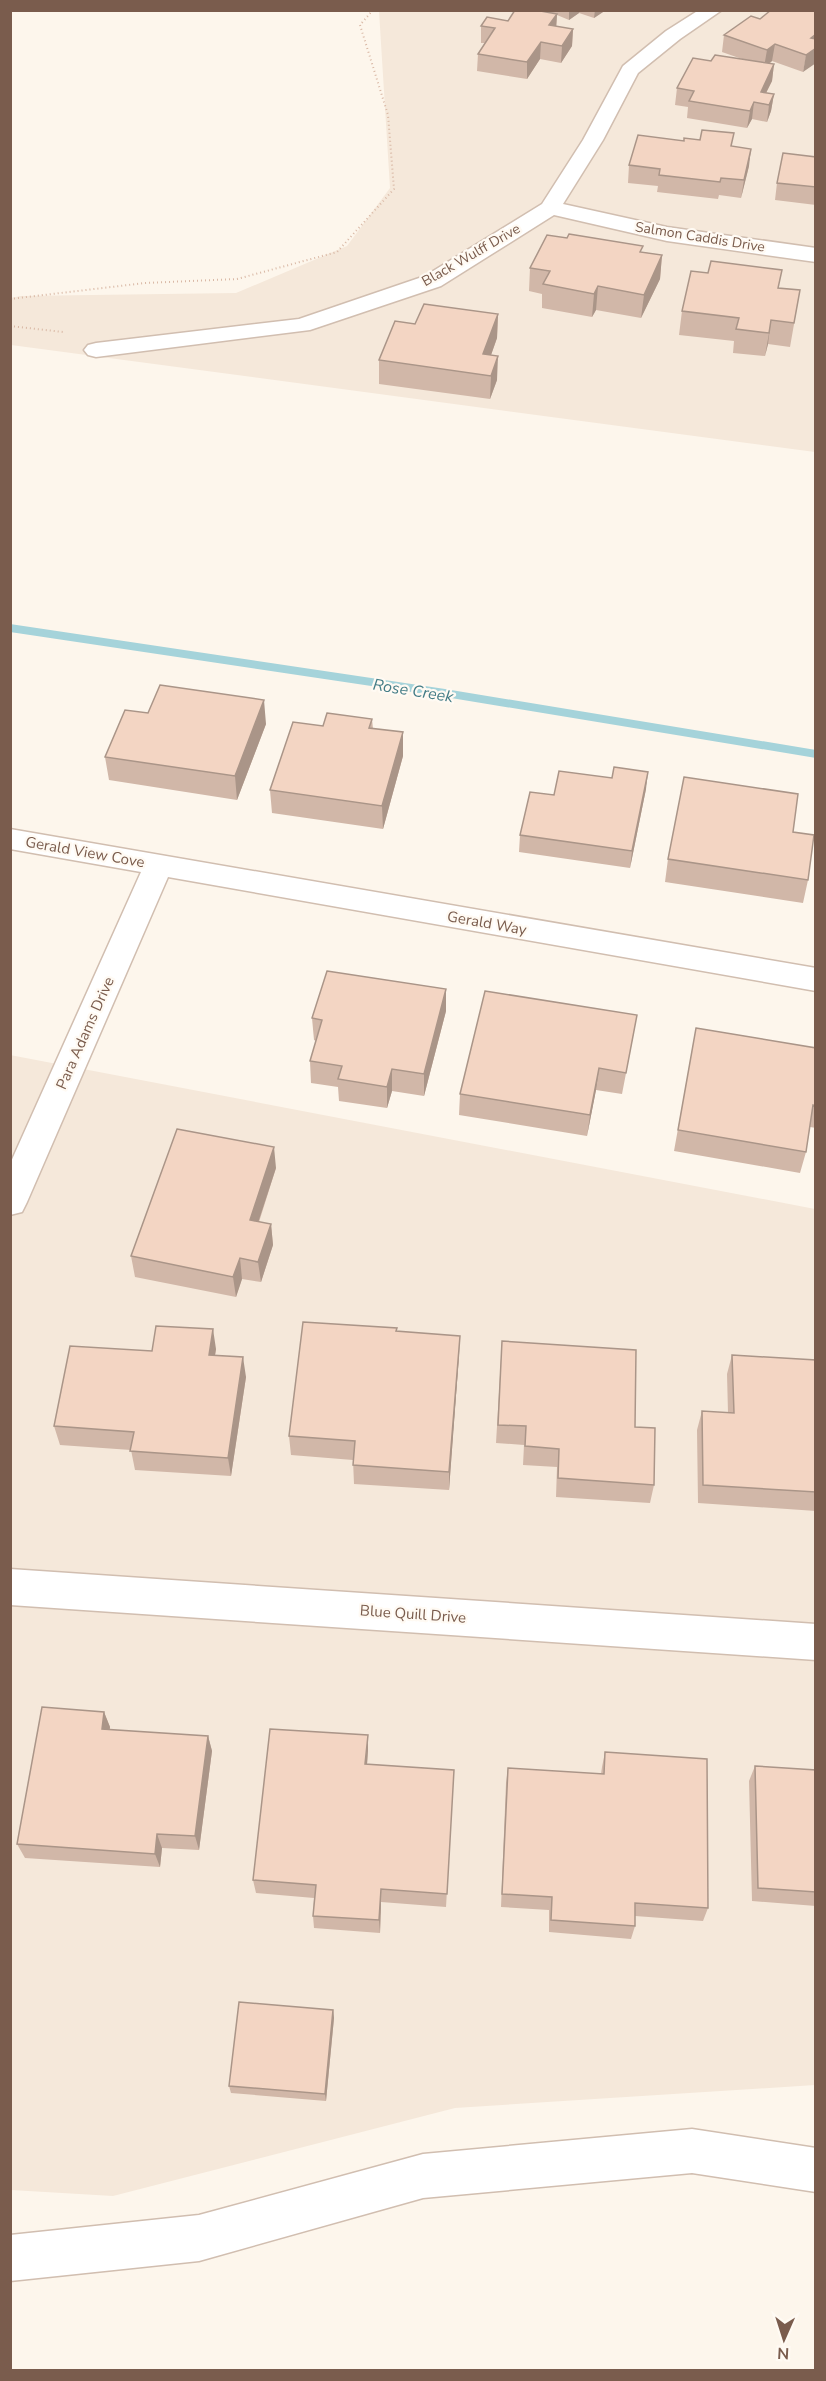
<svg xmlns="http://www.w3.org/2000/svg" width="826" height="2381" viewBox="0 0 826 2381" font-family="'Nunito Sans',sans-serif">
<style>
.residential{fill:#f5e8da}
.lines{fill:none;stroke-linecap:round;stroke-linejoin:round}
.stream{fill:#a5d3da;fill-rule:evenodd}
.minor-casing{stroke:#d1beb0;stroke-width:3}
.path{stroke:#d9b8a5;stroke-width:2;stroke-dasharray:1 3;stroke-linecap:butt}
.minor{fill:#fff;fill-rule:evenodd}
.wall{fill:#d1b7a8}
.shaded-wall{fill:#aa9588}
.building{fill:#f3d5c3;stroke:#aa9588;stroke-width:1.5}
.labels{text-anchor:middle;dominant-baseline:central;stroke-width:4.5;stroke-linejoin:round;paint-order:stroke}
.far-street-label{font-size:14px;fill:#7a5c4d;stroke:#fffaf3}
.street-label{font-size:15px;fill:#7a5c4d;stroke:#fffaf3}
.water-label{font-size:16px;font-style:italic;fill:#437c86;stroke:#fffaf3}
</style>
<rect width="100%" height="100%" fill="#fdf6ec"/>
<path class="residential" d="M379,11H815V452L11,345V298L20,296L236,293L347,246L390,188Z
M10,1055L815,1209V2085L455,2108L113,2196L11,2190Z"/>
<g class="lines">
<path class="stream" d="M10,624L445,689L816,750V758L445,697L10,632Z"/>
<g class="minor-casing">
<path id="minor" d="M699,10H722L680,39L638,73L603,140L563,204L667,227L816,248V262L667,241L554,215L441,286L310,330L96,357L88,355L84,350L88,345L96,343L299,319L425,276L542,204L583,140L623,66L666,31Z
M10,829L816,968V991L168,877L27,1202L22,1212L10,1215V1164L141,872L10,849Z
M10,1569L816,1624V1660L10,1605Z
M692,2129L816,2148V2192L692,2173L423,2198L199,2261L10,2281V2235L199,2215L423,2154Z"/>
</g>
<path class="path" d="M10,299L145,283L237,279L337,252L394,189L388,115L360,25L373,10
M10,326L63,332"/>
<use href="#minor" class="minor"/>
</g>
<path class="wall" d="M543,10H606L594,18L579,13L569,20L557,15L556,27L573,29L572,46L561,63L540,59L527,79L477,71L478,54L485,43H481V26L550,13Z
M816,10L803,72L772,61L769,64H774L772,81L766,93L774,94L771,111L767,122L752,119L747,128L687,118L688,107L675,105L677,88L711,61L742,59L722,52L724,35L760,19Z
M684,141L732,147L749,166L741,198L719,195L718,199L657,192L658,186L628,183L629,165Z
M816,157V205L775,200L777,183Z
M642,252L662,255L660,279L641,318L596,310L592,317L542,308V294L529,291L530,268Z
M779,288L800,290L790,347L768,344L765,356L733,353L734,341L679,335L682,311Z
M498,314L497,338L491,355L497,380L490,399L379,384V360L415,324Z
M148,713L266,724L237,800L109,780L105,757Z
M372,719L373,729L403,756L383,829L272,813L270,790L323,726Z
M612,778L646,789L630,868L519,852L520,835L554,795Z
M793,832L808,880L803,903L665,882L668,859Z
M446,989V1011L424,1096L392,1091L387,1108L339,1101L338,1087L311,1083L310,1061L316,1041L314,1040L312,1018Z
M637,1015L633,1037L622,1094L596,1090L587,1136L459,1115L460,1094Z
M696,1028L816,1048V1128L810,1127L806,1152L800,1173L674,1151Z
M276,1168L259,1222L271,1224L273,1245L261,1282L242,1279L236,1297L135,1277L131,1256Z
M397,1328V1331L459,1355L449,1490L354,1484L353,1460L291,1455L289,1436Z
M502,1341L635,1427L654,1485L650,1503L556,1497L557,1467L523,1465L524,1445L496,1443Z
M216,1349L215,1355L246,1377L231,1476L135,1470L131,1450L60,1445L54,1426L152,1351Z
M732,1355L816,1360V1511L698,1503L697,1430L702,1411L728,1413L727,1374Z
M104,1712L110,1727V1730L208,1736L212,1751L199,1850L162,1848L160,1867L25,1858L17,1844Z
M368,1750L367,1764L454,1770L446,1907L381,1902L380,1933L314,1928L313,1916L314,1898L256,1893L253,1880Z
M605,1752L708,1908L703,1921L635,1916V1926L631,1939L549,1932V1910L501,1907L506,1783L508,1768L601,1774L602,1767Z
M755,1766L816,1770V1906L752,1901L749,1781Z
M333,2010L334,2018L326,2101L231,2093L229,2086Z"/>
<path class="shaded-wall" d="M569,10H580L579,13L569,20Z
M595,10H606L594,18Z
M557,14L556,31L549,25Z
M573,29L572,46L561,63L562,46Z
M816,34V63L803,72L806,55L811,38Z
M541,42L540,59L527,79V62Z
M775,44L772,61L764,67L767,50Z
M774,64L772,81L761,103V92Z
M774,94L771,111L767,122L769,105Z
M754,102L752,119L747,128L750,111Z
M751,149L749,166L741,198L744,180Z
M662,255L660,279L641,318L644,295Z
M598,286L596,310L592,317L594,294Z
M498,314L497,338L484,375L483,354Z
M771,320L768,344L765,356L769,333Z
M498,356L497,380L490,399L491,376Z
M264,700L266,724L237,800L235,776Z
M403,732V756L383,829L382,806Z
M648,772L646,789L630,868L632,851Z
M446,989V1011L424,1096V1074Z
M599,1068L596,1090L587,1136L590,1115Z
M392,1069V1091L387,1108V1087Z
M274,1147L276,1168L252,1241L250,1220Z
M271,1224L273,1245L261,1282L258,1262Z
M240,1258L242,1279L236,1297L233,1277Z
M213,1329L216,1349L212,1374L209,1355Z
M460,1336L459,1355L449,1490V1472Z
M243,1357L246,1377L231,1476L228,1458Z
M104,1712L110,1727L107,1744L102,1729Z
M368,1735V1750L366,1779L365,1764Z
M208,1736L212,1751L199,1850L195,1836Z
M157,1834L162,1848L160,1867L155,1854Z
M381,1889V1902L380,1933L379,1920Z
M333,2010L334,2018L326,2101L325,2094Z"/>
<path class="building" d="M515,10H535L557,14L549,25L573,29L562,46L541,42L527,62L478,54L495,28L481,26L487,17L508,21Z
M771,10H816V34L811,38L816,39V48L806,55L775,44L767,50L724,35L751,16L760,19Z
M715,55L774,64L761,92L774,94L769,105L754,102L750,111L689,101L694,91L677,88L693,58L711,61Z
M702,130L734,133L731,146L751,149L744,180L721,178L720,182L659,175L660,169L629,165L638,135L684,141V138L700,140Z
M783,153L816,157V187L777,183Z
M569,234L643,246L640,252L662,255L644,295L598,286L594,294L543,284L550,271L530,268L547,235L567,238Z
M711,261L782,270L778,288L800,290L794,323L771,320L769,333L736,329L739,318L682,311L691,271L708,273Z
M424,304L498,314L483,354L498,356L491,376L379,360L395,321L415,324Z
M160,685L264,700L235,776L105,757L125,710L148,713Z
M327,713L372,719L369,728L403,732L382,806L270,790L293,722L323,726Z
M614,767L648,772L632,851L520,835L530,792L554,795L559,771L612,778Z
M684,777L798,794L793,832L814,835L808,880L668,859Z
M327,971L446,989L424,1074L392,1069L387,1087L338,1079L342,1066L310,1061L322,1020L312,1018Z
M485,991L637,1015L626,1073L599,1068L590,1115L460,1094Z
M696,1028L816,1048V1106L813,1105L806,1152L678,1130Z
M177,1129L274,1147L250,1220L271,1224L258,1262L240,1258L233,1277L131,1256Z
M303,1322L397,1328L396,1331L460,1336L449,1472L353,1465L355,1441L289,1436Z
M156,1326L213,1329L209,1355L243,1357L228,1458L130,1451L134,1432L54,1426L70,1346L152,1351Z
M502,1341L636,1350L635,1427L655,1428L654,1485L558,1478L559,1449L525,1446L526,1426L498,1425Z
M732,1355L816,1360V1492L703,1485L702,1411L734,1413Z
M42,1707L104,1712L102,1729L208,1736L195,1836L157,1834L155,1854L17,1844Z
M270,1729L368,1735L365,1764L454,1770L447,1894L381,1889L379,1920L313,1916L316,1885L253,1880Z
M605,1752L707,1759L708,1908L635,1903V1926L551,1920L552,1897L502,1894L508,1768L604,1774Z
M755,1766L816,1770V1892L758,1888Z
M239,2002L333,2010L325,2094L229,2086Z"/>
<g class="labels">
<g class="far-street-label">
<text transform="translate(700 237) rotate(9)">Salmon Caddis Drive</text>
<text transform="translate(471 255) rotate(-30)">Black Wulff Drive</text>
</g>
<g class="street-label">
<text transform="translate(85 852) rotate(10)">Gerald View Cove</text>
<text transform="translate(487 923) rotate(10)">Gerald Way</text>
<text transform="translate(85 1033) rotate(-66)">Para Adams Drive</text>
<text transform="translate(413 1614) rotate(4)">Blue Quill Drive</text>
</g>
<g class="water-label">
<text transform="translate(413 691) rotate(9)">Rose Creek</text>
</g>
</g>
<rect width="826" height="2381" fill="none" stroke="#7a5c4d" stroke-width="24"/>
<g transform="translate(784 2339) rotate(183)" stroke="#fffaf3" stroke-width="4.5" paint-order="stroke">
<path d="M0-4.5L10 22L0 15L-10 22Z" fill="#7a5c4d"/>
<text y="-9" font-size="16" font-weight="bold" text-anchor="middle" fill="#7a5c4d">N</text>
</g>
</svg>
